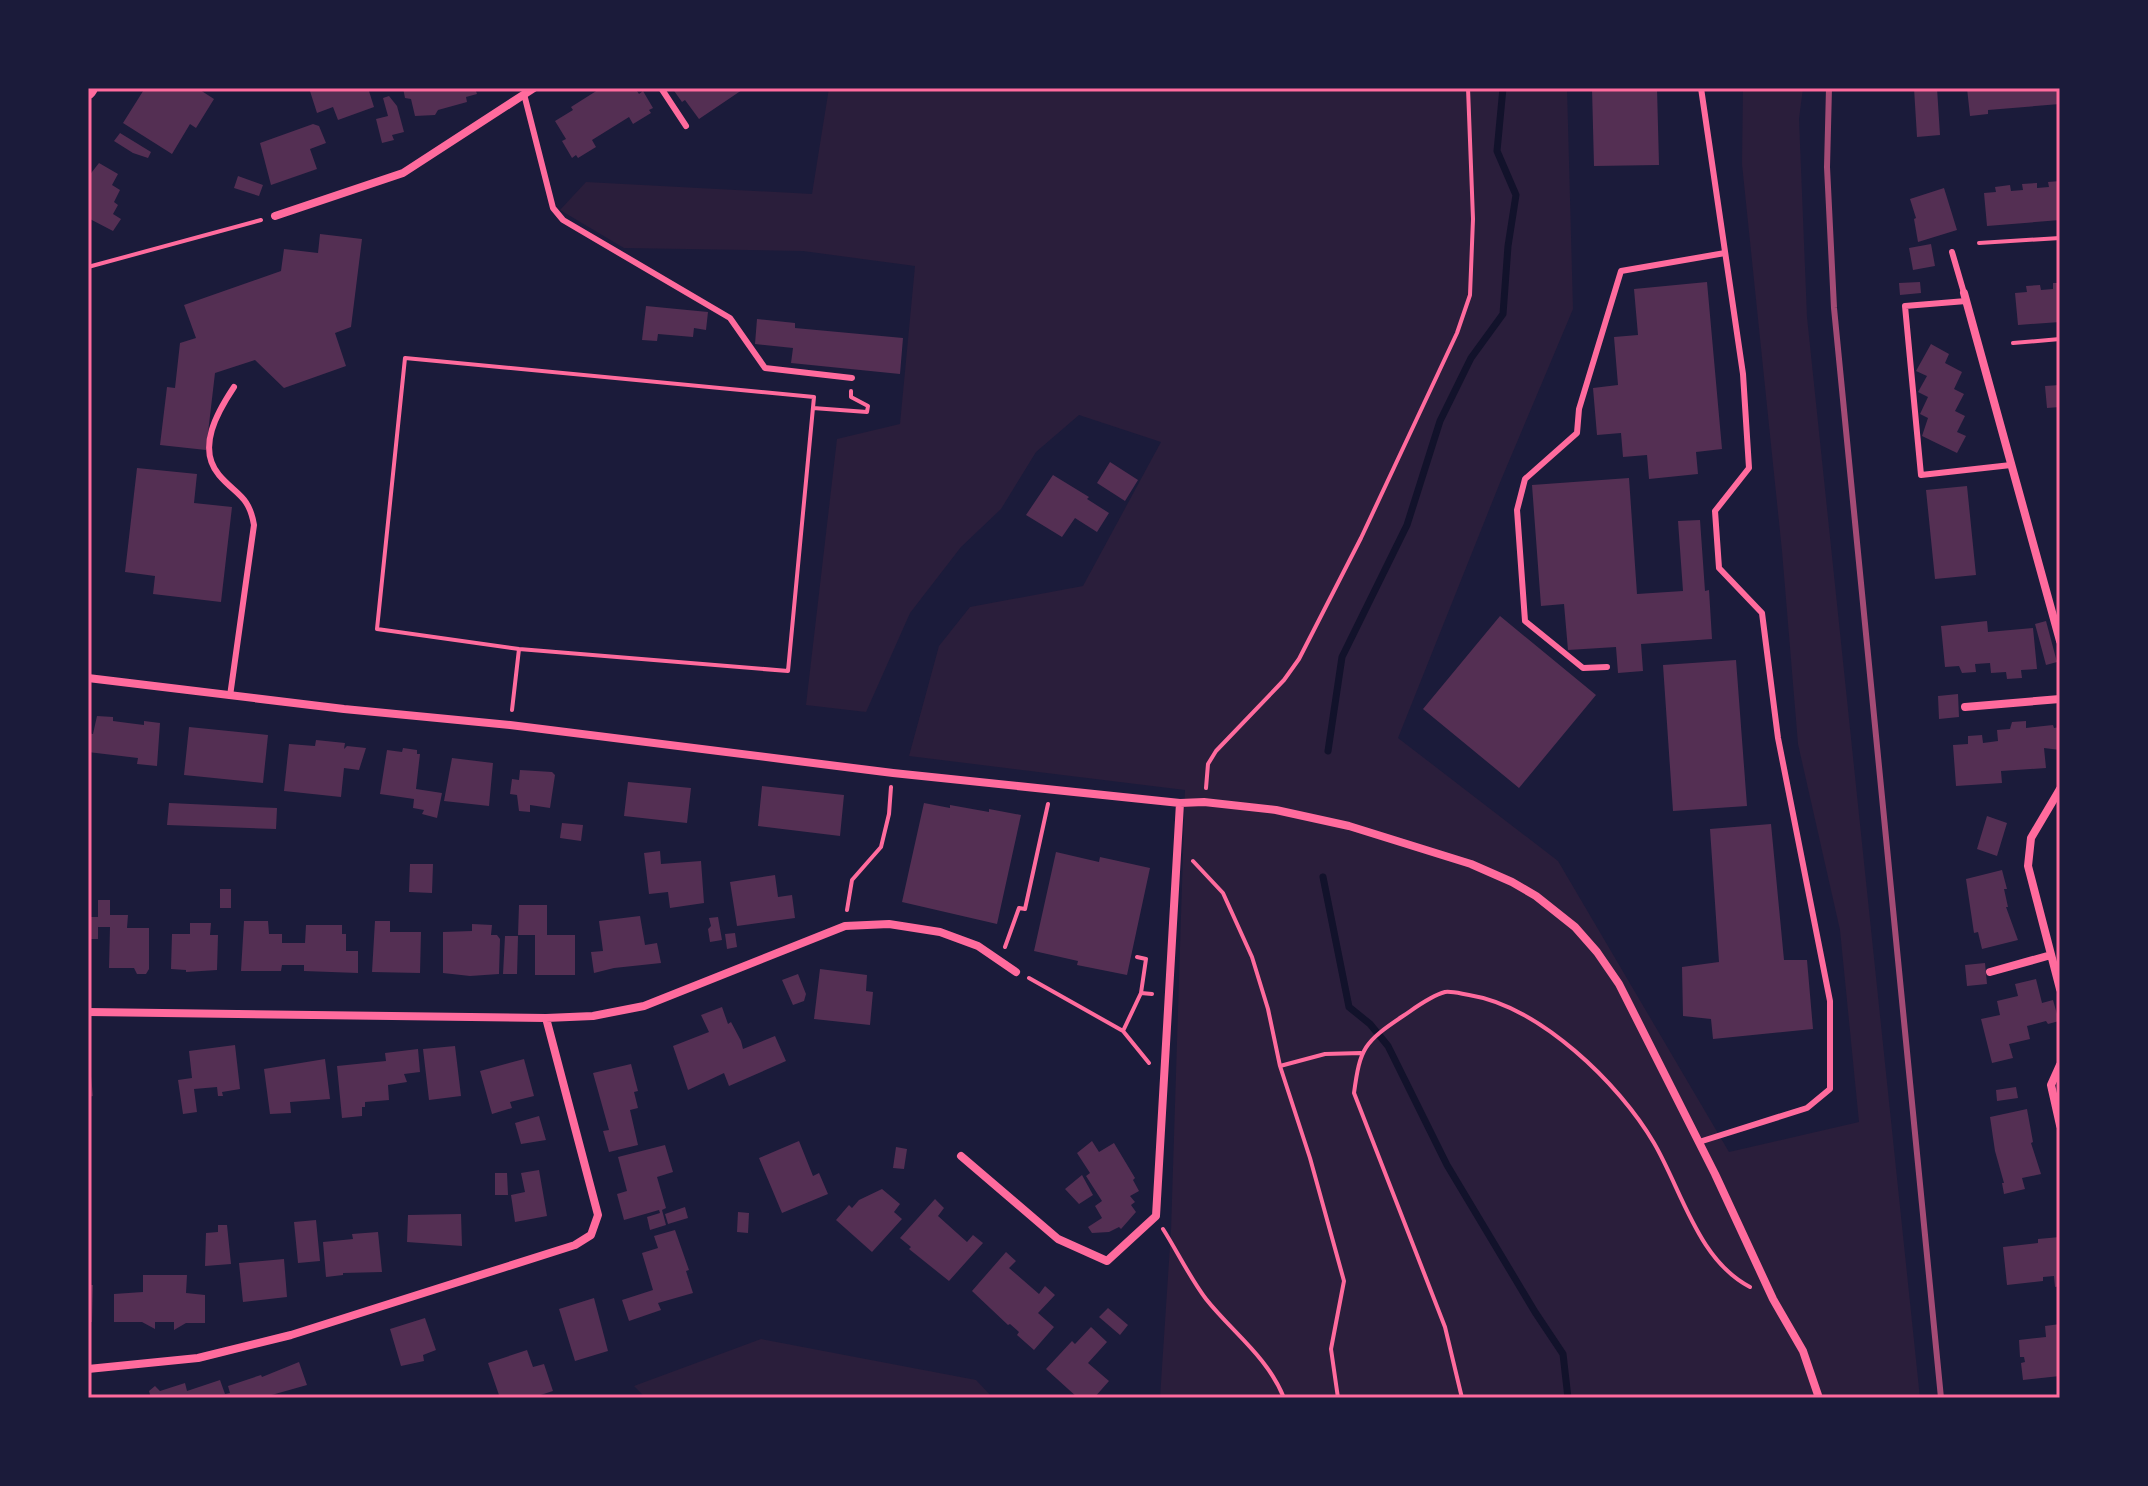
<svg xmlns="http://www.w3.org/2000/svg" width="2148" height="1486" viewBox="0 0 2148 1486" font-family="'Work Sans',sans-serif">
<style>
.green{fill:#2a1e3b}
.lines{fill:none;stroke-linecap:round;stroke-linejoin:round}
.stream{stroke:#12122b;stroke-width:7}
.building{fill:#542f53}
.path{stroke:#ff6b9d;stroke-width:4}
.service{stroke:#ff6b9d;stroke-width:6}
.minor{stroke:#ff6b9d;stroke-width:8}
.secondary{stroke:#ff6b9d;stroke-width:16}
.rail{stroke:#a44b75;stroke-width:6}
.neatline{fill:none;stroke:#ff6b9d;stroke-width:3}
</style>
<rect width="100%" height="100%" fill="#1b1b3a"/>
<path class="green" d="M829,88H1567L1573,309L1501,480L1398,738L1558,861L1729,1152L1859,1122L1840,930L1798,744L1782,551L1742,164L1743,88H1803L1799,119L1807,317L1920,1398H1160L1171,1231L1185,790L909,756L939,646L970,607L1083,586L1161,442L1079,415L1036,452L1001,509L961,547L910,613L866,712L806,705L837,439L900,424L915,266L803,251L624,248L560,210L586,182L812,194Z
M761,1339L976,1380L993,1398H646L634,1386Z"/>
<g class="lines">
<path class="stream" d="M1328,751L1342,657L1407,525L1440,421L1471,358L1503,314L1508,246L1516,195L1497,151L1503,88
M1323,877L1349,1007L1370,1024L1388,1046L1447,1165L1535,1312L1563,1354L1568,1398"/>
</g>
<path class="building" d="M145,88H197L214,99L196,128L190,124L172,154L123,123Z
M309,88H368L374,107L338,120L333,107L317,113Z
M403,88H475L477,94L466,97L467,102L438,110L435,115L415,116L411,99L405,98Z
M601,88H635L639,94L643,91L653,108L649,110L651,113L633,124L629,117L592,140L596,147L578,158L576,155L572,158L562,141L566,139L555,121L573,110L571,107Z
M672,88H745L699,119L685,100L682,102Z
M1592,88H1657L1659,165L1594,166Z
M1914,88H1937L1940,135L1917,137Z
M1967,88H2060V104L1988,110V114L1970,116Z
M389,96L397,106L404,132L392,135L394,140L382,143L376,119L388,116L383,98Z
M313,124L319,126L326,143L310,149L317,169L271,185L260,143Z
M120,133L151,152L148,158L133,153L114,141Z
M99,163L118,174L112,185L120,190L114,202L118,205L113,214L121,219L113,231L88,218V177Z
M238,176L263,185L259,196L234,188Z
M2060,181V220L1987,226L1984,193L1996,192L1995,187L2010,185L2011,191L2023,190L2022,184L2037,183V188L2049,187L2048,182Z
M1944,188L1957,230L1918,242L1914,219L1916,218L1910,199Z
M320,234L362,239L351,327L335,333L346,366L284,388L255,360L215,373L206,450L160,445L167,387L175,388L180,343L196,338L184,305L281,271L284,249L318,253Z
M1931,244L1935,266L1913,270L1909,248Z
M1707,282L1722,449L1696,452L1698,474L1649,479L1647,455L1623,457L1621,433L1597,435L1593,388L1618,385L1614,337L1638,335L1634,289Z
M1920,282L1921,293L1900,295L1899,283Z
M2053,283H2060V322L2018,325L2015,293L2027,292L2026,286L2040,285L2041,290L2053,289Z
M646,306L708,312L706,330L694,328L693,337L658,334L657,341L642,340Z
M757,319L795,323V328L903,338L900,374L791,363L793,348L755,344Z
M1931,344L1949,354L1945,363L1962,372L1954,389L1964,394L1955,411L1965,416L1957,432L1966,436L1957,453L1922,436L1928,418L1920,414L1928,397L1918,392L1927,376L1916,371Z
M2060,385V407L2047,408L2045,386Z
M1110,462L1138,480L1125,501L1097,483Z
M137,468L197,474L194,503L232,507L221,602L153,594L155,576L125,572Z
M1053,475L1089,497L1087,499L1109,513L1097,532L1075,518L1062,537L1026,515Z
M1629,478L1637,594L1683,591L1678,521L1700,520L1705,591L1709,590L1712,639L1641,644L1643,671L1618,673L1616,647L1568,650L1564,604L1541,606L1532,485Z
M1967,486L1976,575L1935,579L1926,490Z
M1500,616L1596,695L1519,788L1423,709Z
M1987,621L1988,632L2033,628L2037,669L2021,670L2022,678L2007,679L2006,672L1991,673L1990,663L1975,664L1976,672L1962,673L1959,666L1945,667L1941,626Z
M2046,621L2057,662L2046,665L2035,624Z
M1736,660L1747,806L1673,811L1663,665Z
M1958,694L1959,717L1939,719L1938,696Z
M97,716L113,717V721L128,723L144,725V721L160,723L157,766L137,764L138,758L88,752V733L93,734Z
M2026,721V728L2053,725L2054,728L2060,727V750L2044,748L2046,768L2001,771L2002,783L1956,786L1953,745L1968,744V736L1982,735L1983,743L1998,741L1997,730L2010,729L2012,722Z
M189,727L268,735L263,783L184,775Z
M316,740L345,743L344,749L347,746L366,748L359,770L344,768L341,797L284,791L289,744L315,746Z
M403,748L417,750V754H420L416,789L442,793L437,818L422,814L424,810L413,808L414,799L380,794L387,750L402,752Z
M452,758L493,763L489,806L444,801Z
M520,770L552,772L555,775L550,808L530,805V812L519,811L517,795L510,794L512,779L519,780Z
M628,782L691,788L687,823L624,816Z
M762,786L844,795L840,836L758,826Z
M169,803L277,808L276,829L167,825Z
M924,803L950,808V805L989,812V809L1021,815L997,924L902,902Z
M1987,816L2007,823L1997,856L1977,849Z
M562,823L583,825L581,841L560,838Z
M1771,824L1784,960H1807L1813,1029L1713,1039L1711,1019L1683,1016L1682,967L1719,962L1710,829Z
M660,851L661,864L701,861L704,903L670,908L668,892L649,894L644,853Z
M1056,852L1099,862L1100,857L1150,868L1127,975L1077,965L1078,961L1034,951Z
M410,864H433L432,893L409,892Z
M2002,870L2007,889H2004L2008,907H2006L2018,940L1982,949L1978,932L1974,933L1966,879Z
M775,875L778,897L792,895L795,918L737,926L730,882Z
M220,889H231V908H220Z
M98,900H110V915H128L127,928H149V969L146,974H137L134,968H109L110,927H98V939H88V917H98Z
M519,905H547V935H575V975H535V935H518Z
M640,916L645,945L657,943L661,963L614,968L594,973L591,952L603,951L599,921Z
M718,917L722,940L710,942L708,929L711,926L709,918Z
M244,921H268L269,934H282V943H305L306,925H342V934H346V951H358V973L304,971V965H282L281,971H241Z
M375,921H390V932H421L420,973L372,972Z
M190,923H211L210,935H218L217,970L186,972V970L171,969L172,934H190Z
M472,924L492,925L491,935H497L500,939L499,974L470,976L443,973V932L472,931Z
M735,933L737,947L727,949L725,934Z
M505,936H518L517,974H503Z
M1985,963L1987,984L1967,986L1965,965Z
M820,969L867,975L866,991L873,992L870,1025L814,1019Z
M798,974L806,994L804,1001L793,1005L782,980Z
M2036,979L2042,1003L2053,1000L2059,1021L2048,1024L2046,1021L2027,1026L2030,1039L2009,1044L2013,1058L1992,1063L1981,1019L2000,1015L1997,1001L2018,996L2015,984Z
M722,1007L728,1024L731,1022L741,1041L743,1049L775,1036L786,1061L729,1086L724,1073L688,1090L673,1046L709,1032L701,1015Z
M235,1045L240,1089L222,1092L223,1096H218L217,1087L194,1089L197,1112L183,1114L178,1080L192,1078L189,1051Z
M455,1046L461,1096L429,1100L423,1049Z
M418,1049L420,1072L404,1074L407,1082L388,1085L389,1100L365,1102V1107H362V1116L342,1118L337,1066L386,1061L385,1053Z
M325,1059L330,1099L290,1102L291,1113L270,1114L264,1069Z
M524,1059L534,1096L510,1102L512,1108L492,1114L480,1071Z
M631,1064L638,1091L634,1092L638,1108L630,1110L638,1145L609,1152L603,1131L609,1130L593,1073Z
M88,1066H90L93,1096L88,1097Z
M2016,1087L2018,1098L1997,1101L1996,1090Z
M2027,1109L2033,1142L2031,1143L2041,1174L2022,1178L2025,1189L2004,1194L2002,1183H2004L1995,1151L1990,1117Z
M539,1116L546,1140L521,1144L515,1123Z
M799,1141L813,1176L819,1173L828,1194L782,1213L759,1158Z
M1092,1141L1099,1152L1114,1143L1135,1178L1133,1180L1139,1191L1130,1196L1135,1202L1131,1205L1136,1212L1121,1229L1119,1227L1109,1232L1092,1233L1088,1227L1102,1218L1095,1206L1102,1201L1086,1176L1090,1173L1077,1153Z
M665,1145L673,1172L657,1177L666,1208L662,1210L666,1225L650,1230L647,1217L660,1213L659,1210L624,1220L617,1194L627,1191L618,1157Z
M896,1147L907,1149L904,1169L893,1168Z
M539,1170L547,1216L515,1222L511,1195L525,1192L521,1173Z
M495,1173H507L508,1195H495Z
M1082,1175L1093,1195L1079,1204L1065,1189Z
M882,1189L900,1204L894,1212L902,1219L872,1252L836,1220L849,1205L852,1208L859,1200Z
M935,1199L944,1208L938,1216L967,1242L973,1235L983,1243L949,1281L909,1249L911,1247L900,1238Z
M685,1207L688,1218L668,1224L665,1214Z
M738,1212L749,1213L748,1233L737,1232Z
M461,1214L462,1246L407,1242L408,1215Z
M316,1220L320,1261L298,1263L294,1222Z
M218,1225H227L231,1264L205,1266L206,1233L218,1232Z
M675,1230L689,1270L686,1271L693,1293L658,1303L661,1310L629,1321L622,1300L653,1290L642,1253L658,1248L654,1236Z
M378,1232L382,1272L343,1273V1275L326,1277L323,1242L353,1239L352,1234Z
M2060,1237V1286L2055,1287L2054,1276L2043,1277V1281L2007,1285L2003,1247L2038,1243V1239Z
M1006,1252L1016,1261L1009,1268L1039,1294L1045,1286L1055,1295L1038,1313L1054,1327L1034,1350L1017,1335L1019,1332L1010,1324L1008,1325L972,1291Z
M284,1259L287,1297L243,1302L239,1263Z
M143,1275H187L186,1293L205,1295V1323H186L174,1330V1322H155V1329L142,1322H114V1294L143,1292Z
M88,1285H93L92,1322H88Z
M594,1298L608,1351L575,1361L559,1309Z
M1108,1308L1128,1325L1120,1335L1099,1317Z
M425,1318L436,1350L423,1355L424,1361L401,1366L390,1329Z
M2060,1324V1376L2023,1380L2021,1363L2025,1362L2024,1357H2020L2019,1340L2046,1337L2045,1326Z
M1091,1327L1107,1342L1088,1363L1109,1381L1094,1398H1078L1046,1369L1072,1341L1075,1344Z
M527,1350L533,1367L544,1364L553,1391L531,1398H500L488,1363Z
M299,1362L307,1385L268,1396L269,1398H151L149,1391L155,1386L160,1391L185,1383L187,1391L220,1380L225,1394L230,1393L228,1386L261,1375L262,1377Z"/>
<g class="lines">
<path class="path" d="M1979,243L2060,238
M88,267L261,220
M2013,343L2060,339
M405,358L814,397L788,671L519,649L377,629Z
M813,408L867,412L868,406L851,397V391
M512,710L519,649
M1206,788L1208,764L1216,751L1284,680L1299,659L1361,538L1457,333L1470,295L1473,219L1468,88
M1193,861L1223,893L1252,957L1268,1009L1280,1066L1310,1158L1344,1281L1331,1349L1338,1398
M847,910L852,880L881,847L889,814L891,787
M1005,947L1019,908L1025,909L1048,804
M1137,957L1146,959L1141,993L1152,994
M1029,978L1123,1031L1141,993
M1123,1031L1149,1063
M1280,1066L1325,1054L1361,1053
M1163,1229C1177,1251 1190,1278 1206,1299C1233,1333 1267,1356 1284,1398
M1462,1398L1445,1327L1354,1093C1360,1048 1364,1042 1403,1016C1415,1008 1430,996 1445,992C1452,991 1462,994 1469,995C1539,1006 1619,1083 1654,1143C1682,1191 1698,1260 1750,1287"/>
<path class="service" d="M661,88L686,126
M524,94L553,208L563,220L730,318L765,368L852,378
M1952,252L1964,293
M1966,301L1905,306L1921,475L2011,465
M1607,667L1583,668L1525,621L1517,510L1525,479L1577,433L1579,409L1621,271L1725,253
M230,696L254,525C249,495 236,495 219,475C196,448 218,411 234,387
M1699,1142L1807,1108L1830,1089V1001L1778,738L1762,613L1719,568L1715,511L1749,468L1743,374L1701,88"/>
<path class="minor" d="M275,216L403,173L534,88
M1964,293L2060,641
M88,678L344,709L510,725L893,773L1180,803L1204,802L1276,810L1349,826L1471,864L1512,882L1536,896L1575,927L1597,952L1619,984L1715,1174L1773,1299L1803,1351L1819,1398
M1965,707L2060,699
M2060,789L2031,838L2028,866L2060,989
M1990,972L2051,955
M88,1012L546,1018L593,1016L644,1006L845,926L889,924L940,932L978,946L1016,972
M2060,1065L2051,1085L2060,1125
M961,1156L1058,1239L1107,1261L1156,1216L1180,803
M88,1369L198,1358L291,1335L575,1245L591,1235L598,1215L546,1018"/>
<path class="secondary" d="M88,91L90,88"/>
<path class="rail" d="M1829,88L1827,167L1834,308L1941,1398"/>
</g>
<rect width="2148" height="1486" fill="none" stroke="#1b1b3a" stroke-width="180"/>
<rect x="90" y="90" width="1968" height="1306" class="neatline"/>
</svg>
